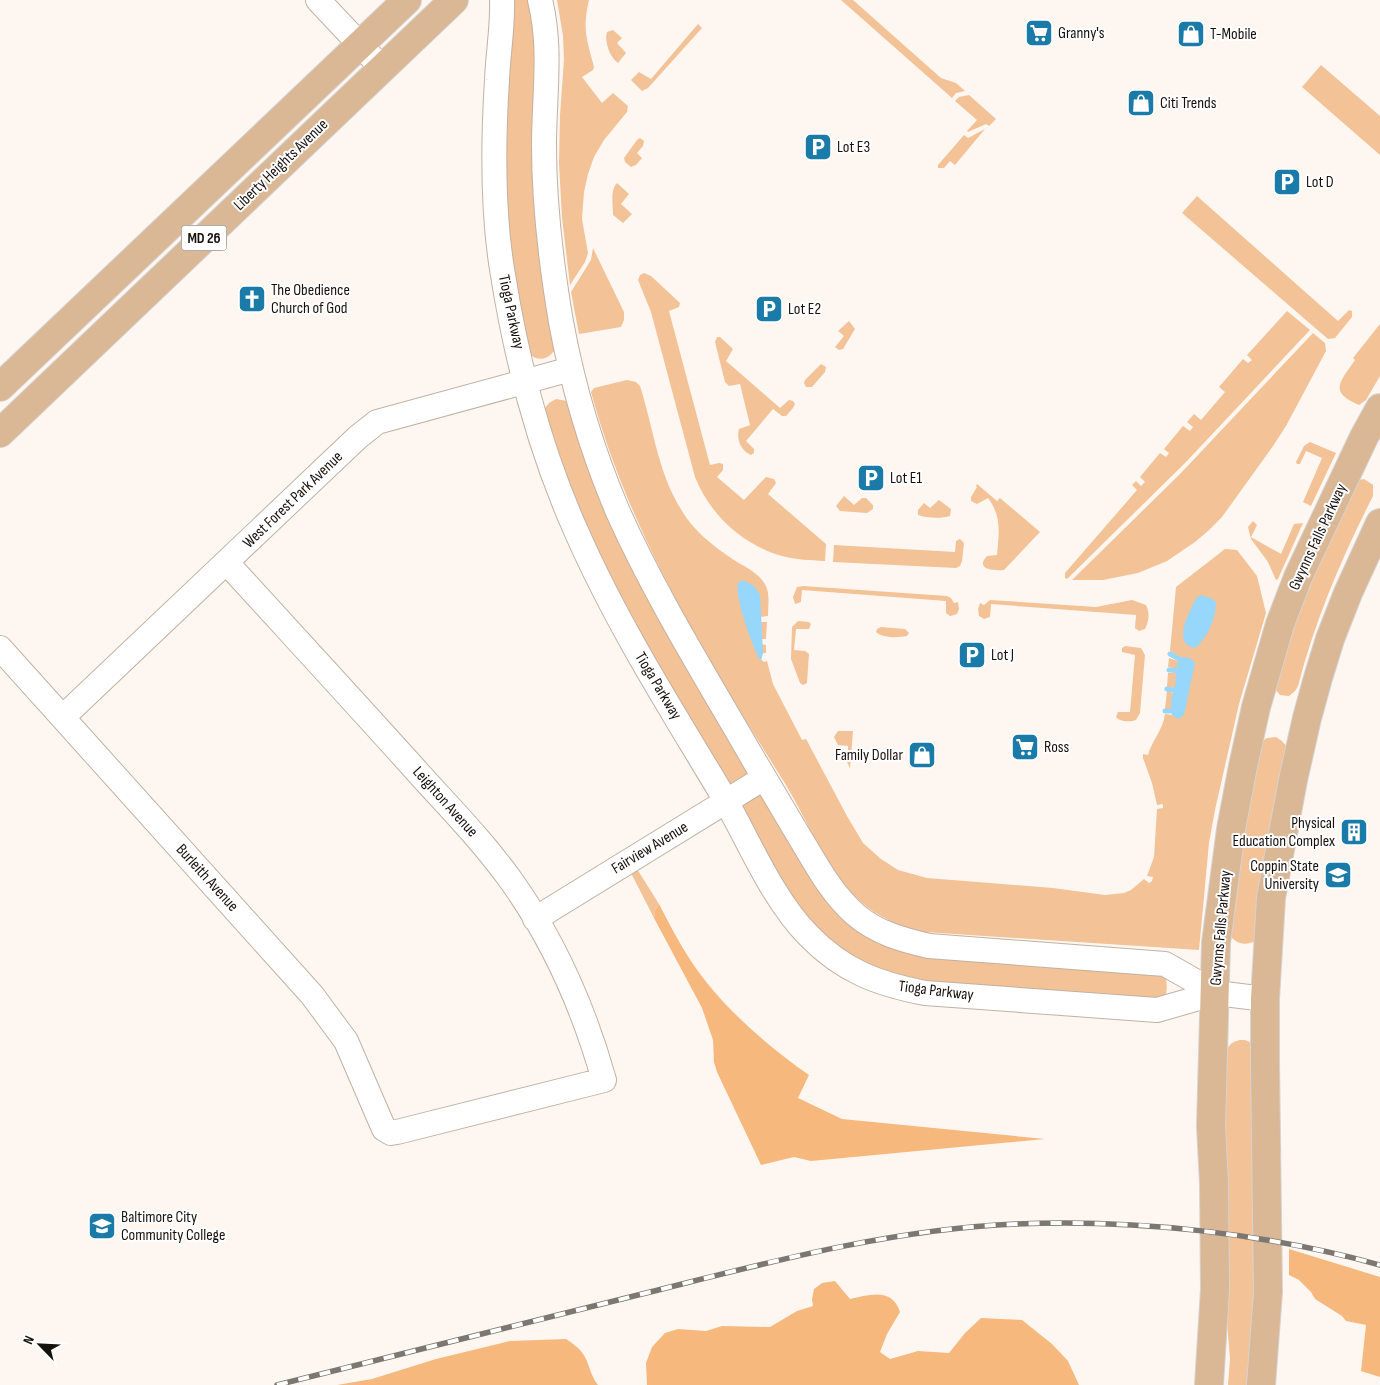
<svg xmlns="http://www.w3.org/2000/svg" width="1380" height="1385" viewBox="0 0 1380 1385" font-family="'Sofia Sans Condensed',sans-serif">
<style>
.green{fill:#f3c296}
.forest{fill:#f7b87e}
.water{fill:#97d7fc}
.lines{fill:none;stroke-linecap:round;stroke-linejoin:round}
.stream{stroke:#97d7fc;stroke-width:5}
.minor-casing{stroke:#c1b1a3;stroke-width:26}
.major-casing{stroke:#d5d4d3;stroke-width:30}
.minor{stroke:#fff;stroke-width:24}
.major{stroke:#dab795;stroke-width:28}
.rail-casing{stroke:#7d7771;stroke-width:5.5}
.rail{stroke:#fff;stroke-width:4;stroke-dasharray:11;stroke-linecap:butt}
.labels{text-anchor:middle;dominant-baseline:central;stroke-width:4;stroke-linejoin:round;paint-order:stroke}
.shield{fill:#fff;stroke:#5d5855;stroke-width:1}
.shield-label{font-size:15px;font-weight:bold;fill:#17110c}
.poi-label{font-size:16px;fill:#17110c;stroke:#fff;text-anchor:start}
.street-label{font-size:16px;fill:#17110c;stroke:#fff}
</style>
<rect width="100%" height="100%" fill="#fef7f1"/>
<path class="green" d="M515,0H532L556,348C549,360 537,363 528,352L506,223L505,92L508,46Z
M557,0H589C582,30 587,39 594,67L593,70L582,77L602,103L613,93L628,106L627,112L604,140L594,157L588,174L584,192L582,219L588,253L585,262L570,285L562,218L559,163L560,115L564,59L563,36Z
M841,0H853L941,78L956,83L965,91L956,93L952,98Z
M698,24L702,28L648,88L642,91L631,80L639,72L651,79Z
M613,30L622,38L617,43L626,53L618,63C610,58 604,41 607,32Z
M1321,65L1380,116V155L1302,87Z
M969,95L996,119L989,126L986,124L968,132L967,131L977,120L955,101L959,97Z
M985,129L955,165L950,161L944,168H938V165L964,135L968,138Z
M640,138L644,141L643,146L637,153L642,158L636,165L631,167L625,162L624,158L637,140Z
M617,183L629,194L621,204L632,214L623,223L613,215C613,205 610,190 617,183Z
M1197,196L1338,321L1349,310L1352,311V317L1335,338L1328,339L1182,213Z
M593,248L624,312V320L621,327L579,334L571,292L591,260Z
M644,273L651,276L680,303L679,307L669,311L710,465L719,463L723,464V470L717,477L744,500L766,477L774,479L776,483L768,494L826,544L825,561C810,560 796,560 782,556C743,545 710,515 695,477L651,312L638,280L640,275Z
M1287,311L1310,330L1185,463L1067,579L1065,578V573L1137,490L1132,485L1136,481L1141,486L1145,482L1140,477L1160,453L1166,457L1169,453L1164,449L1183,426L1190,431L1193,427L1187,422L1194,414L1201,420L1225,392L1219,387L1243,359L1248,363L1252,360L1247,355Z
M849,321L855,329L843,349L839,350L835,347L844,336L838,331Z
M1380,324V376L1366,400L1359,405C1328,392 1340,382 1355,360L1353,358Z
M1313,333L1325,343L1326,351L1286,426L1273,446L1222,517L1208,531L1195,542L1167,561L1138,573L1103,580H1072L1181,473Z
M717,337H720L733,349L726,361L780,408L789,400L793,401L795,404L793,408L786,416H782L773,409L746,441L754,449V453L751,455C741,451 736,439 739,429L750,425L740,384L729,386L725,382L715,342Z
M821,364L826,367L825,372L812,387H806L804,383L805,380Z
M627,380L636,382L640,386C654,429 657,471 682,511C693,530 713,546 731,558C744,567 759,572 766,586C770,595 768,607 768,616L760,617L761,622H767L766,639H762L761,644L766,645V653H763L759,658L764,662L767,661L773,684L802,740L806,739L847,816L863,843L881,859L898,870L927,878L1053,888L1105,895L1124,893L1131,890L1144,879L1149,883L1152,881L1153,877L1147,876L1154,857L1157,809L1163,808V805L1162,804L1157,805L1152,783L1143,758V754L1148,755C1152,740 1163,730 1165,714L1172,715L1171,709H1165L1167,691L1173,693L1174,688L1167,687L1168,673H1177V669L1168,667L1169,658L1178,661L1181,658L1170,651L1176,587L1225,549L1237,550L1257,576L1266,613L1239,704L1215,810L1209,843L1199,950L924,932C901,927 878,917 860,901C826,871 806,816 781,777C705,656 629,532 591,392L594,388Z
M556,399L567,401L751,773L730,790L636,635L570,499L544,409L549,403Z
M1310,442L1336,453L1311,506L1303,502L1322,458L1306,451L1300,464H1297L1296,462L1304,446Z
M1364,479L1373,485V496C1342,557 1315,620 1298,686L1295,691L1289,696L1280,695L1274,688L1302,596L1359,480Z
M977,484L997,501L1000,498L1040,532L1004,570C995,571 974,570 987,556L997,555C999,533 1002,517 988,498L977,504L971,501V497L977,487L976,486Z
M844,496L854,505L862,498H866L873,505V509L867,513L840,511L836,506Z
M939,500L951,509L950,516C941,519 926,518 918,515V510L924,503L930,508Z
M1253,521L1257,525L1251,537L1281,554L1294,524L1303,523L1278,579L1276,580L1268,562L1251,539L1248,527Z
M960,539L964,543L962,561L960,566L956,568L833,562L834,545L955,552L956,541Z
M803,586L947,596L951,598L954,603L958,602L959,609L957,614L950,616L946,613V601L802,590L801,602L795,604L793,597L797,587Z
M990,600L1096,607L1132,600L1146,605C1150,613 1149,622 1145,629L1139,631L1135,628L1136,615L991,604L990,617L984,619L979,616L978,609L980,603L984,605Z
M798,621L809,622L811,624L809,629H796L794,650L805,651L809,654L807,683L803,685L800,683L791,659L792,627Z
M881,627L905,629L909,633L907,636C898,638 882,638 876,632L877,629Z
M1125,646L1141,648L1145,655L1140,713L1136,720C1130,722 1120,722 1116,717L1118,712H1130L1135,655L1122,652V648Z
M838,731H853L850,768L843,754H848V746L838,745L834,737Z
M1276,737L1282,741L1287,747L1256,941C1246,945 1239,945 1232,938L1228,929L1259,743L1267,738Z
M761,794L841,916L1078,967L1165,976C1168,984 1167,996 1163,1002L895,978L833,946L788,897L741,806Z
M637,869L659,904L655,910L654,918L632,875V871Z
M1240,1040H1245L1254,1044L1258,1270L1250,1385H1228L1230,1359L1226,1310L1225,1057C1227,1047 1230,1042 1240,1040Z"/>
<path class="forest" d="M659,904C669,923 679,943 691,961C720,1005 766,1045 809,1075L798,1098L842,1119L1045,1139L811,1161L794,1157L761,1165L717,1072L714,1062L713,1040L702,1008L654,918L655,910Z
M1289,1249L1380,1277V1377L1361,1371L1366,1325L1346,1321L1342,1316L1315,1299L1311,1292L1299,1280L1289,1275Z
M835,1281L850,1299C869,1295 892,1287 900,1312L887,1334L880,1352L890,1359L918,1351L949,1353L965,1333L981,1318L1022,1320L1052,1344L1068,1361L1079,1385H647L646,1363L652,1347L665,1333L678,1329L706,1331L722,1326L770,1327L797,1311L813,1306L812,1299L814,1289L822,1283Z
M566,1339C574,1344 582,1350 586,1359C591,1370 590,1374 598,1385H337L372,1379L436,1359L510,1341Z"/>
<path class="water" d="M743,580L754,586L760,595L763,653L761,661C753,650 734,595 738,583Z
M1201,595L1213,599L1216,603C1216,618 1207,639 1195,648C1170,644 1191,610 1196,598Z
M1183,657L1190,658L1195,663L1185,710L1184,715L1178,719L1172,715L1171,700L1175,686L1177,664Z"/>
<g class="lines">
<path class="stream" d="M1170,654L1185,662
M1169,670L1183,671
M1167,689L1178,691
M1165,711H1177"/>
<g class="minor-casing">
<path id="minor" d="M318,0L382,68
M502,0C503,26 498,54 497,80C493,143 492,207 502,269C516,359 540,451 577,533C617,624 671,709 722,794C748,839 772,899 809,936C843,971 878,984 925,993L1157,1010L1216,993L1265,999
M540,0C552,48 544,96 544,145C544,204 551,263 561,322C573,387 592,451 618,512C657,599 708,680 755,762C772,790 788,818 805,846C819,870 834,896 856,915C877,933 903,940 929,946L1165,964L1216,993
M0,648L312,995L346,1041L384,1129L391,1133L397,1132L604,1080C584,1009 553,939 510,879C481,839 446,804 413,767C351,698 289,631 227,563
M63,717L358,437L377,422L571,369
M535,919L764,778"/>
</g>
<g class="major-casing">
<path id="major" d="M0,387L407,0
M0,433L454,0
M1209,1385L1215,1289L1214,1184L1211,1126L1216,943L1231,829L1243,766L1256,707L1280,624L1298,577L1364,437L1380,408
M1261,1385L1268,1292L1265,1062V999L1271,898L1293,780L1307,718L1318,678L1330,639L1348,593L1380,523"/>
</g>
<use href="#minor" class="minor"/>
<use href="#major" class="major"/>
<g class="rail-casing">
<path id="rail" d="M277,1385C401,1354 526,1323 650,1292C770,1262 892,1229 1016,1224C1136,1219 1264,1233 1380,1265"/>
</g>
<use href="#rail" class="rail"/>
</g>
<defs>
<g id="supermarket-square" transform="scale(1.4375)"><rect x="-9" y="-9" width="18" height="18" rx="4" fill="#1b7ba8" stroke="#fff"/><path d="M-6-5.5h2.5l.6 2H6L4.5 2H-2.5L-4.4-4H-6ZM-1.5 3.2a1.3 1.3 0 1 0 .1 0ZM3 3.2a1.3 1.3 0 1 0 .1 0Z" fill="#fff"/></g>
<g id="shop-square" transform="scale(1.4375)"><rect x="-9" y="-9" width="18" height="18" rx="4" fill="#1b7ba8" stroke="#fff"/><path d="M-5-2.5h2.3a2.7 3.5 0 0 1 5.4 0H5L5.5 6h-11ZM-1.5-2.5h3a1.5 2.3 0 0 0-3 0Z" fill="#fff"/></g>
<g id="parking-square" transform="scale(1.4375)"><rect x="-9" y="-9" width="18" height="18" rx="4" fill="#1b7ba8" stroke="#fff"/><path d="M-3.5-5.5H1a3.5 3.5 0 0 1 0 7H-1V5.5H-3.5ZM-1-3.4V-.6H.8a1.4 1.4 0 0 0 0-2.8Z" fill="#fff"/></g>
<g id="church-square" transform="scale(1.4375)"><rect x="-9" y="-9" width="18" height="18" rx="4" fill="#1b7ba8" stroke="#fff"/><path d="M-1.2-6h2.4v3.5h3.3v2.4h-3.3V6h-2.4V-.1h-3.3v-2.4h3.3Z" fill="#fff"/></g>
<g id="building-square" transform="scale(1.4375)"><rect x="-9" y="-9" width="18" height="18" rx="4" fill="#1b7ba8" stroke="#fff"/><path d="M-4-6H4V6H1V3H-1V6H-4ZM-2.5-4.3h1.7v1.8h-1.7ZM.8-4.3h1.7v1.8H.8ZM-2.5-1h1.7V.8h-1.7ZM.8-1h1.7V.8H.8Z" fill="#fff"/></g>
<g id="university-square" transform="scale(1.4375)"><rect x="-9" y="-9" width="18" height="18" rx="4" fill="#1b7ba8" stroke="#fff"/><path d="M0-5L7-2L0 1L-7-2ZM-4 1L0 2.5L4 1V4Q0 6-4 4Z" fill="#fff"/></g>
</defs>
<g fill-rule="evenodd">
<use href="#supermarket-square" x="1039" y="33"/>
<use href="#shop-square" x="1191" y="34"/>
<use href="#shop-square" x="1141" y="103"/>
<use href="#parking-square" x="818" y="147"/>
<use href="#parking-square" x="1287" y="182"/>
<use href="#church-square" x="252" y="299"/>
<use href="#parking-square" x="769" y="309"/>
<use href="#parking-square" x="871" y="478"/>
<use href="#parking-square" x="972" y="655"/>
<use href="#supermarket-square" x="1025" y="747"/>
<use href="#shop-square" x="922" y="755"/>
<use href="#building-square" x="1354" y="832"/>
<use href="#university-square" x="1338" y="875"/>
<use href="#university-square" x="102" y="1226"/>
</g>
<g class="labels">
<rect class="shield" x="181.5" y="225.5" width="45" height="25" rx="4"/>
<g class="shield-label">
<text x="204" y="238">MD 26</text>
</g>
<g class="poi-label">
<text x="1058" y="33">Granny's</text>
<text x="1210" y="34">T-Mobile</text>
<text x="1160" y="103">Citi Trends</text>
<text x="837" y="147">Lot E3</text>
<text x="1306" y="182">Lot D</text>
<text x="271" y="290">The Obedience<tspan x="271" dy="18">Church of God</tspan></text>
<text x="788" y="309">Lot E2</text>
<text x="890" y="478">Lot E1</text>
<text x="991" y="655">Lot J</text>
<text x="1044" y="747">Ross</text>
<text x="903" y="755" text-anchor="end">Family Dollar</text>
<text x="1335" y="823" text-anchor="end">Physical<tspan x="1335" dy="18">Education Complex</tspan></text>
<text x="1319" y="866" text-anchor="end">Coppin State<tspan x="1319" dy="18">University</tspan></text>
<text x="121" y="1217">Baltimore City<tspan x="121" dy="18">Community College</tspan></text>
</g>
<g class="street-label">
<text transform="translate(281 165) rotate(-44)">Liberty Heights Avenue</text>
<text transform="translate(511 312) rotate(78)">Tioga Parkway</text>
<text transform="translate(293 500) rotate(-44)">West Forest Park Avenue</text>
<text transform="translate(1318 537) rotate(-65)">Gwynns Falls Parkway</text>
<text transform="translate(658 686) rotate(59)">Tioga Parkway</text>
<text transform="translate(445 802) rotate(48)">Leighton Avenue</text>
<text transform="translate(650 848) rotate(-31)">Fairview Avenue</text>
<text transform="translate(207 878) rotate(48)">Burleith Avenue</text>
<text transform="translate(1221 928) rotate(-85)">Gwynns Falls Parkway</text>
<text transform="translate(936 991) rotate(7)">Tioga Parkway</text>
</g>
</g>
<g transform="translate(40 1345) rotate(294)" stroke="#ffffff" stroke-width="4" paint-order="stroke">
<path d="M0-4L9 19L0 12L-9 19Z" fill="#17110c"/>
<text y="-8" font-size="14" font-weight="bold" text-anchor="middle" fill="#17110c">N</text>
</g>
</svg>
